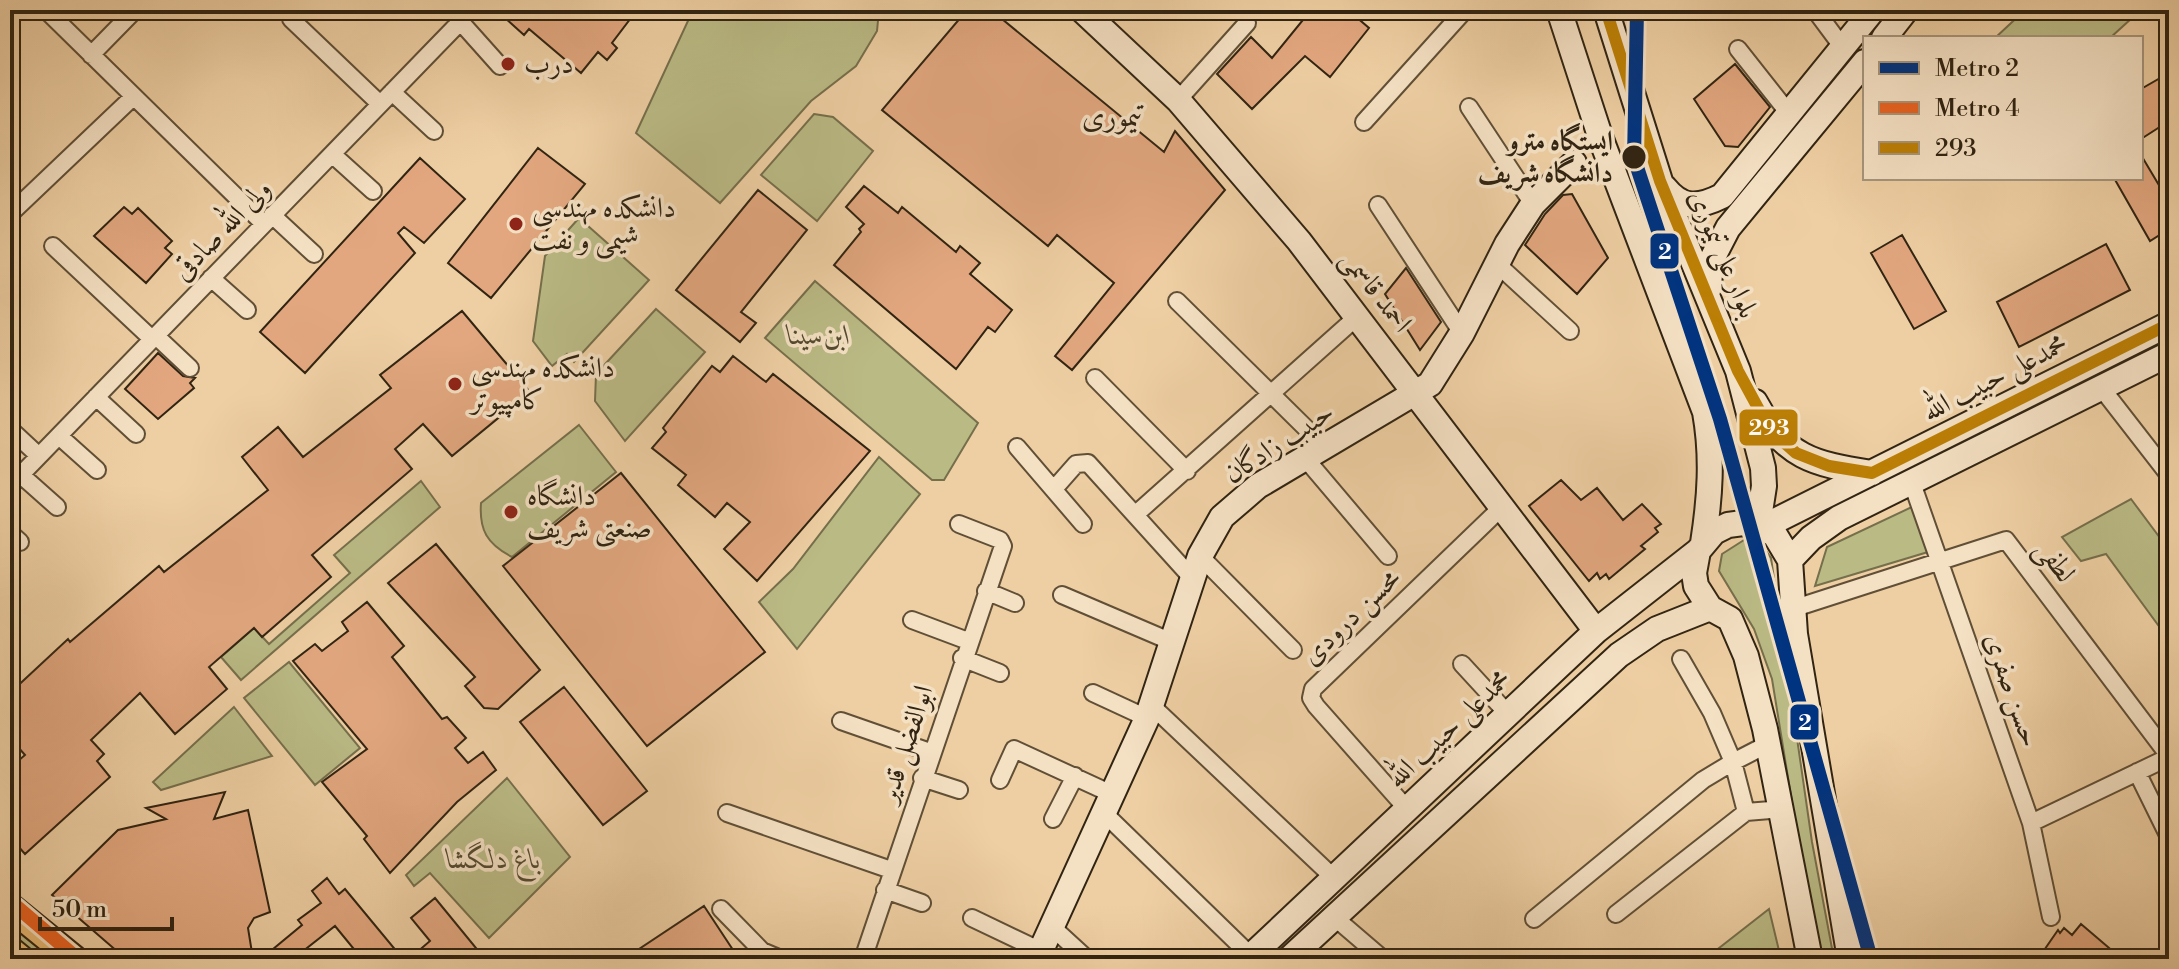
<svg xmlns="http://www.w3.org/2000/svg" width="2179" height="969" viewBox="0 0 2179 969" font-family="'Libre Bodoni',Amiri,serif">
<style>
.green{fill:#baba85;stroke:#766f4c;stroke-width:2}
.building{fill:#e2a77f;stroke:#312412;stroke-width:2}
.lines{fill:none;stroke-linecap:round;stroke-linejoin:round}
.street-casing{stroke:#604f36;stroke-width:20}
.secondary-casing{stroke:#312412;stroke-width:28}
.primary-casing{stroke:#312412;stroke-width:30}
.street{stroke:#f4e0c3;stroke-width:16}
.secondary{stroke:#f4e0c3;stroke-width:24}
.primary{stroke:#e7b872;stroke-width:26}
.bus-1-casing{stroke:#f4e0c3;stroke-width:18}
.bus-1{stroke:#bc7f05;stroke-width:12}
.metro-1-casing{stroke:#f4e0c3;stroke-width:20}
.metro-2-casing{stroke:#f4e0c3;stroke-width:20}
.metro-1{stroke:#003380;stroke-width:14}
.metro-2{stroke:#e86221;stroke-width:14}
.poi-dot{fill:#8f2418;stroke:#f4e0c3;stroke-width:3}
.stop-dot{fill:#312412;stroke:#f4e0c3;stroke-width:3}
.labels{text-anchor:middle;dominant-baseline:central;stroke-width:7;stroke-linejoin:round;paint-order:stroke}
.poi-label{font-size:28px;fill:#312412;stroke:#f4e0c3;text-anchor:start}
.stop-label{font-size:28px;font-weight:bold;fill:#312412;stroke:#f4e0c3;text-anchor:end}
.street-label{font-size:28px;fill:#312412;stroke:#f4e0c3}
.park-label{font-size:28px;font-style:italic;fill:#534a2f;stroke:#f4e0c3}
.neighbourhood-label{font-size:30px;fill:#312412;stroke:#f4e0c3}
.line-badge{stroke:#f4e0c3;stroke-width:3}
.badge-label{font-size:22px;text-anchor:middle;font-weight:bold;fill:#fff}
</style>
<rect width="100%" height="100%" fill="#eecfa3"/>
<filter id="stains"><feTurbulence type="fractalNoise" baseFrequency=".0025" numOctaves="4"/><feColorMatrix values="0 0 0 0 .2 0 0 0 0 .09 0 0 0 0 .02 0 0 0 .5 -.17"/></filter>
<radialGradient id="worn" r=".72"><stop offset=".6" stop-color="#630" stop-opacity="0"/><stop offset="1" stop-color="#630" stop-opacity=".3"/></radialGradient>
<path class="green" d="M693,10H879L877,31L856,66L811,101L720,203L636,133Z
M2025,10H2128L2133,17L2110,38H1995Z
M814,114L833,117L873,151L817,221L761,175Z
M579,218L649,280L574,362L567,354L552,366L533,341L545,256Z
M815,281L978,423L944,480H932L765,338Z
M656,309L705,352L625,441L595,401L596,374Z
M579,425L616,472L512,557C487,544 479,530 481,503Z
M879,457L920,494L797,649L759,602L793,569Z
M421,481L440,507L241,680L221,657L254,628L269,644L350,573L334,555Z
M2131,499L2169,550V640L2106,554L2081,561L2062,537Z
M1914,506L1928,552L1815,586L1827,547Z
M1744,540L1761,544L1771,558L1812,842L1834,959H1818L1816,950L1772,679L1754,629L1719,571L1722,554Z
M289,662L360,748L315,785L244,698Z
M234,707L272,756L161,790L153,782Z
M507,778L570,857L489,938L430,873L414,886L406,875Z
M1769,909L1781,959H1705Z
M10,924L53,959H37L10,937Z"/>
<path class="building" d="M496,10H637L612,43L617,48L607,60L598,52L581,73L529,29L524,35Z
M967,10H991L1164,152L1175,131L1225,190L1072,370L1055,356L1114,283L1057,235L1048,246L882,110Z
M1311,10H1348L1369,28L1330,77L1305,56L1252,109L1217,74L1251,37L1272,58Z
M1735,64L1770,107L1738,147L1725,146L1694,99Z
M2169,73V121L2141,139V89Z
M538,148L585,184L491,298L448,263Z
M2141,155L2169,202V229L2150,241L2114,178H2141Z
M420,158L465,199L424,243L404,227L398,233L415,253L305,373L260,332Z
M864,186L898,213L902,207L956,252L960,246L980,263L970,274L1012,310L995,332L988,327L956,369L834,265L861,232L859,229L864,224L846,207Z
M758,190L807,230L741,312L756,323L740,342L676,290Z
M1572,194L1608,258L1577,294L1525,245L1545,214L1563,195Z
M124,207L132,214L138,208L172,241L165,248L172,254L146,283L94,236Z
M1902,235L1946,311L1914,329L1871,253Z
M2106,244L2130,290L2019,347L1997,302Z
M1406,268L1441,322L1420,350L1385,294Z
M462,311L530,392L452,456L423,424L395,449L412,469L312,555L331,577L262,637L254,628L209,667L227,689L175,734L140,693L91,740L104,754L97,761L110,777L25,854L10,837V768L25,755L10,738V693L68,639L70,642L159,566L164,572L268,490L242,457L278,427L303,457L391,388L380,375Z
M158,353L183,376L195,378L190,383L194,388L158,419L125,389Z
M733,356L766,382L773,374L870,451L757,581L724,549L750,522L727,503L715,517L678,485L686,475L652,448L666,432L663,428L712,366L720,372Z
M621,473L765,652L647,746L503,566Z
M1561,480L1581,500L1597,488L1623,520L1642,504L1661,524L1655,528L1658,532L1641,546L1645,549L1609,579L1606,574L1600,579L1597,573L1589,581L1529,506Z
M436,544L540,670L498,709L484,708L465,686L475,677L388,583Z
M367,602L404,646L392,657L442,719L447,717L466,738L455,748L468,763L483,752L496,770L457,802L390,873L364,839L367,836L322,782L367,749L293,661L315,644L322,651L348,631L342,622Z
M564,687L647,791L603,825L520,722Z
M225,792L214,819L248,810L270,912L254,918L248,928L253,959H126L52,895L118,830L166,819L146,808Z
M327,878L339,894L345,889L403,959H362L335,926L293,959H261L302,925L298,920L321,903L312,891Z
M435,898L485,959H409L430,941L411,918Z
M704,906L739,959H624Z
M2081,924L2122,959H2038L2058,930L2060,933L2064,928L2072,935Z"/>
<g class="lines">
<g class="street-casing">
<path id="street" d="M46,10L264,224
M450,10L500,66
M1815,10L1844,49
M291,19L380,104
M1738,49L1791,116
M91,55L135,10
M392,92L434,131
M1178,100L1247,23
M1469,107L1533,204
M1364,122L1465,10
M332,154L373,191
M1378,205L1462,333
M10,214L133,97
M272,215L314,254
M53,246L152,339
M1497,264L1570,331
M211,278L247,310
M1177,301L1325,447
M156,336L190,368
M1095,378L1187,471
M2103,390L2169,475
M96,397L136,434
M10,429L39,456
M59,436L97,470
M1017,447L1083,524
M1305,458L1388,556
M21,475L57,507
M1912,483L2031,823L2051,917
M10,486L460,22
M1054,489L1076,464L1088,463L1192,578
M1136,514L1359,315
M10,533L20,542
M1200,556L1293,650
M986,591L1015,603
M1062,595L1172,642
M1792,609L2006,540L2169,756
M912,620L968,641
M962,658L1000,673
M1462,664L1508,714
M1093,693L1147,718
M1152,706L1334,878
M841,721L930,752
M1768,744L1733,762L1746,812L1782,809
M2137,772L2169,837
M922,778L959,790
M1000,780L1014,749L1114,795
M1407,809L1316,706L1311,698L1313,689L1502,507
M727,813L891,870
M1106,815L1251,956
M1053,819L1075,776
M2031,823L2169,757
M885,890L922,903
M721,909L762,951L781,959
M1616,914L1746,812
M1334,917L1383,959
M972,918L1041,951
M1534,919L1703,780L1733,762L1712,713L1681,659
M1052,927L1087,959
M863,959L1003,546L1000,540L959,524
M1499,959H1500"/>
</g>
<g class="secondary-casing">
<path id="secondary" d="M1082,10L1178,100L1299,241L1596,631
M1559,10L1601,139L1705,412C1713,457 1710,498 1703,543
M1606,10L1660,181L1738,371L1763,468L1764,486L1758,525
M1884,38L1906,10
M1665,188C1682,209 1698,208 1722,196L1873,10
M1708,291L1712,259L1728,228L1865,62
M1755,402C1785,458 1813,464 1872,473
M1763,527L2169,324
M1790,560L1811,538L1839,518L2169,354
M1037,959L1147,718L1200,556L1222,517L1258,486L1430,384L1462,333L1507,244L1533,204L1574,163
M1248,959L1596,631L1698,551
M1289,959L1619,655L1657,629L1710,608
M1810,959L1765,729L1746,656L1730,619L1710,608L1696,586L1694,573L1698,551L1714,532L1728,525L1743,523L1763,527L1775,535L1790,560L1795,634L1850,959"/>
</g>
<g class="primary-casing">
<path id="primary" d="M10,907L74,959
M10,950L21,959"/>
</g>
<use href="#street" class="street"/>
<use href="#secondary" class="secondary"/>
<use href="#primary" class="primary"/>
<g class="bus-1-casing">
<path id="bus-1" d="M1606,10L1660,181L1738,371L1770,430L1796,453L1829,466L1872,473L2169,324"/>
</g>
<use href="#bus-1" class="bus-1"/>
<g class="metro-1-casing">
<path id="metro-1" d="M1637,10L1634,158L1720,419L1871,959"/>
</g>
<g class="metro-2-casing">
<path id="metro-2" d="M10,901L78,959"/>
</g>
<use href="#metro-1" class="metro-1"/>
<use href="#metro-2" class="metro-2"/>
</g>
<g class="poi-dot">
<circle cx="508" cy="64" r="8"/>
<circle cx="516" cy="224" r="8"/>
<circle cx="455" cy="384" r="8"/>
<circle cx="511" cy="512" r="8"/>
</g>
<circle class="stop-dot" cx="1634" cy="157" r="13"/>
<g class="labels">
<g class="poi-label">
<text x="524" y="64">درب</text>
<text x="532" y="208">دانشکده مهندسی<tspan x="532" dy="32">شیمی و نفت</tspan></text>
<text x="471" y="368">دانشکده مهندسی<tspan x="471" dy="32">کامپیوتر</tspan></text>
<text x="527" y="496">دانشگاه<tspan x="527" dy="32">صنعتی شریف</tspan></text>
</g>
<g class="stop-label">
<text x="1613" y="141">ایستگاه مترو<tspan x="1613" dy="32">دانشگاه شریف</tspan></text>
</g>
<g class="street-label">
<text transform="translate(222 230) rotate(-46)">ولی الله صادقی</text>
<text transform="translate(1723 254) rotate(67)">بلوار علی تیموری</text>
<text transform="translate(1376 291) rotate(52)">احمد قاسمی</text>
<text transform="translate(1995 378) rotate(-27)">محمدعلی حبیب الله</text>
<text transform="translate(1279 443) rotate(-33)">حبیب زادگان</text>
<text transform="translate(2055 561) rotate(53)">لطفی</text>
<text transform="translate(1351 617) rotate(-44)">محسن درودی</text>
<text transform="translate(2012 690) rotate(71)">حسن صفری</text>
<text transform="translate(1449 729) rotate(-43)">محمدعلی حبیب الله</text>
<text transform="translate(906 744) rotate(-72)">ابوالفضل قدیر</text>
</g>
<g class="park-label">
<text x="819" y="335">ابن‌سینا</text>
<text x="494" y="859">باغ دلگشا</text>
</g>
<g class="neighbourhood-label">
<text x="1112" y="117">تیموری</text>
</g>
</g>
<g class="line-badge">
<rect x="1649" y="232" width="31" height="38" rx="8" fill="#003380"/>
<rect x="1738" y="408" width="61" height="39" rx="8" fill="#bc7f05"/>
<rect x="1789" y="703" width="31" height="38" rx="8" fill="#003380"/>
</g>
<g class="badge-label">
<text x="1665" y="259">2</text>
<text x="1769" y="435">293</text>
<text x="1805" y="730">2</text>
</g>
<rect width="2179" height="969" fill="none" stroke="#eecfa3" stroke-width="40"/>
<rect x="12" y="12" width="2155" height="945" fill="none" stroke="#312412" stroke-width="4"/>
<rect x="20" y="20" width="2139" height="929" fill="none" stroke="#312412" stroke-width="2"/>
<rect x="1863" y="36" width="280" height="144" fill="#f4e0c3" stroke="#a6957c" stroke-width="2"/>
<rect x="1879" y="62" width="40" height="12" fill="#003380" stroke="#a6957c" stroke-width="2"/>
<text x="1935" y="76" font-size="24" fill="#312412">Metro 2</text>
<rect x="1879" y="102" width="40" height="12" fill="#e86221" stroke="#a6957c" stroke-width="2"/>
<text x="1935" y="116" font-size="24" fill="#312412">Metro 4</text>
<rect x="1879" y="142" width="40" height="12" fill="#bc7f05" stroke="#a6957c" stroke-width="2"/>
<text x="1935" y="156" font-size="24" fill="#312412">293</text>
<path d="M40 917v12h132v-12" fill="none" stroke="#312412" stroke-width="4"/>
<text x="52" y="917" font-size="24" fill="#312412" stroke="#f4e0c3" stroke-width="6" paint-order="stroke">50 m</text>
<rect width="100%" height="100%" filter="url(#stains)"/>
<rect width="100%" height="100%" fill="url(#worn)"/>
</svg>
